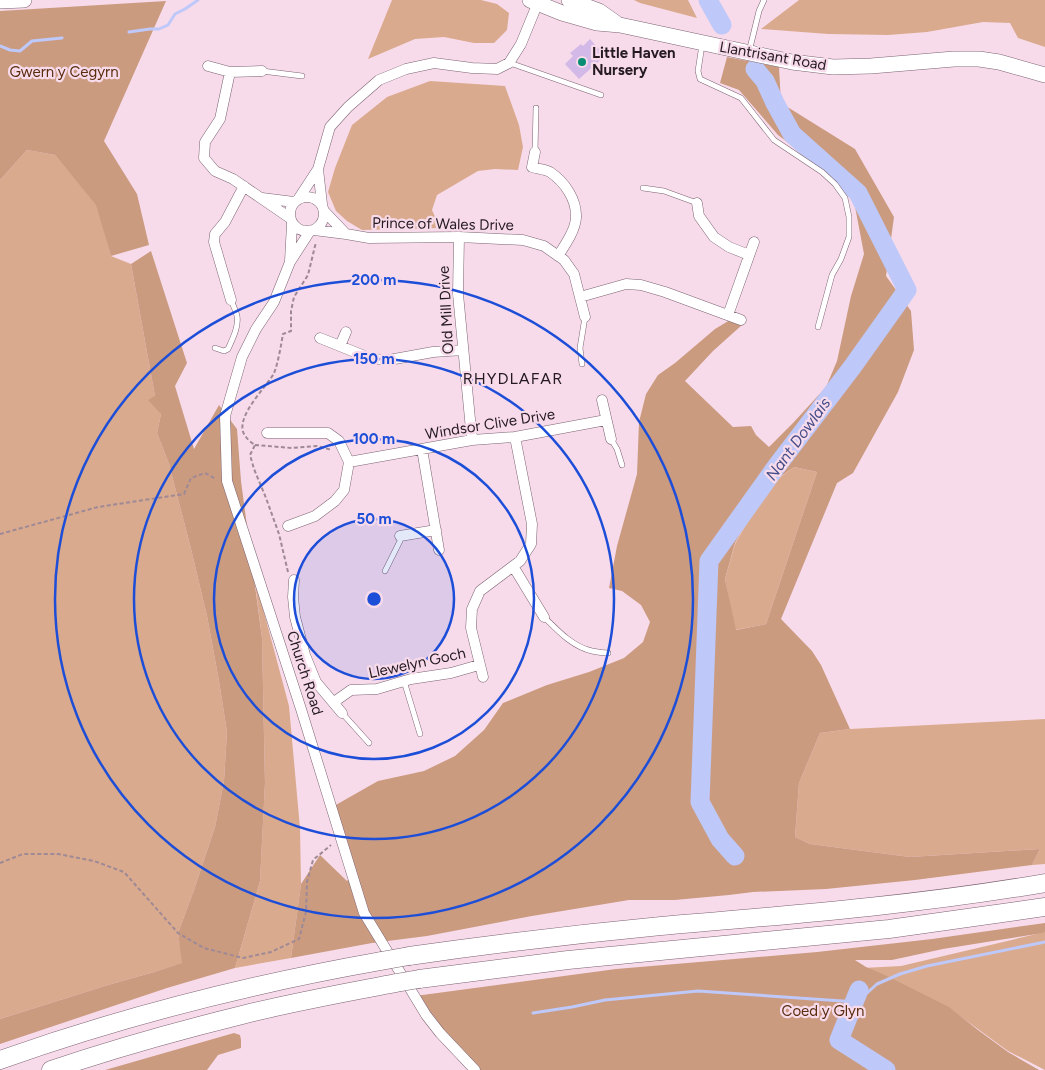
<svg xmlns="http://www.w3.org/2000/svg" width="1045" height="1070" viewBox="0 0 1045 1070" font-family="Figtree,sans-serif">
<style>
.green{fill:#daaa8e}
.forest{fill:#cb9b80;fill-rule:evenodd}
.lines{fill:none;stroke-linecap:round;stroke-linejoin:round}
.stream{stroke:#bec8f9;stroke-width:3}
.river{stroke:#bec8f9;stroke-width:19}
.building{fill:#d2b9e7}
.service-casing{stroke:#7c6371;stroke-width:6}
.minor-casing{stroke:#7c6371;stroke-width:11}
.primary-casing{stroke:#7c6371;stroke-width:16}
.motorway-casing{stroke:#7c6371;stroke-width:19}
.path{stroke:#9e8995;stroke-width:2;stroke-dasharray:4 2.5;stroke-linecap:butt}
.service{stroke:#fff;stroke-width:5}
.minor{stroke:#fff;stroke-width:10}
.primary{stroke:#fff;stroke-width:15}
.motorway{stroke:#fff;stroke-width:18}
.motorway-bridge-casing{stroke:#7c6371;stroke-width:19;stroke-linecap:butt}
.motorway-bridge{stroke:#fff;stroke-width:18}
.ring{fill:none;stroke:#1d4ed8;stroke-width:2.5}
.poi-dot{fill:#078d73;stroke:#f8dbeb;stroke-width:2}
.labels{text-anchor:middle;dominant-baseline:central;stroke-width:4.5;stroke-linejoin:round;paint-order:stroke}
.poi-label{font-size:15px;font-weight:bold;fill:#241a20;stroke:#f8dbeb;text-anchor:start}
.street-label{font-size:15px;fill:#241a20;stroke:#f8dbeb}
.park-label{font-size:15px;fill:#592c0d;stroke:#f8dbeb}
.neighbourhood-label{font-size:16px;letter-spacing:1px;fill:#241a20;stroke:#f8dbeb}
.water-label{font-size:16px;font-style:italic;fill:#444d89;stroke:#f8dbeb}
.centre{fill:#1d4ed8;stroke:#f8dbeb;stroke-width:2.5}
.ring-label{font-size:15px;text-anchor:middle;font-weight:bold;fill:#1d4ed8;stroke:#f8dbeb;stroke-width:4.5;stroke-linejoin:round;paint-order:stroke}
</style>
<rect width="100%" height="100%" fill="#f8dbeb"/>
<path class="green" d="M392,0H481L497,4L509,13L507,30L494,43H474L444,37L415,39L368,59Z
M634,0H688L697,18L640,3Z
M799,0H1045V47L1018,38L1010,23L983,22L927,32L888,35L828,34L761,29Z
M430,81L505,86L519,125L523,147L518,170L495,169L478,171L437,195L432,210L440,228L362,230L347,221L336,211L328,192L335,168L352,125L387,97Z
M27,150L55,155L97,205L111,256L131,264L155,396L161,414L157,433L169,464L191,549L207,616L219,681L227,732L224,781L215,827L194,890L178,933L183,963L154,972L108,985L0,1019V180Z
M794,467L817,472L766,624L735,630L725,579L735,544L767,487Z
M254,575L289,706L300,828L301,884L291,958L235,968L260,881L265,783L262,638Z
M1045,719V864L1032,865L1040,849L910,857L810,844L795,837L799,783L820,733L850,729Z
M1045,932V1070L1008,1051L949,1008L863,968L901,966Z"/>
<path class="forest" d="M166,1L104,141L137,194L149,245L111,256L96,205L55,155L27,150L0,180V11Z
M727,57L779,67L781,103L855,149L894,217L886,276L911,311L914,350L898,392L853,473L837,483L781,619L812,651L821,665L850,729L820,733L799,783L795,837L810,844L910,857L1040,849L1032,865L915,880L826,889L753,892L729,895L675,900H629L532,916L427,936L372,943L291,958L301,884L320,855L347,881L356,870L334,806L378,781L424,771L455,756L484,730L503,703L547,685L589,672L624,658L643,642L650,622L641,605L622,591L609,588L617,546L637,474L639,422L646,394L658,375L675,363L715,329L735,317L742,325L713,351L685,381L733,427L751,426L756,435L769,447L793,423L826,387L837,361L851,296L864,254L853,196L814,162L778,135L739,90L720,83ZM794,467L817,472L766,624L736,630L725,579L735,543L767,486Z
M151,251L187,363L175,386L194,449L219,405L237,429L241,481L262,638L265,783L260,881L235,968L167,988L0,1044V1019L108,985L154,972L182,963L178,933L194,890L215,827L224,781L227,732L219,681L207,616L191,549L169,464L157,433L161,414L148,400L155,396L131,264Z
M1045,923V932L1043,933L943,949L892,960H855L866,967L885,975L949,1007L978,1030L1008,1052L1039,1070H475L415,996L616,969L817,952L932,939Z
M234,1033L240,1035L241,1040V1048L218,1055L207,1070H105Z"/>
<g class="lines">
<path class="stream" d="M129,32L150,29H159L168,25L175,14L185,9L198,0
M0,46L10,50L20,51L32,41L62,38
M533,1013L572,1007L605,1000L698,991L857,1002L877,984L900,974L927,966L1045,942"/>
<path class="river" d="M708,0L722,25
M735,856L720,839L700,802L709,561L776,467L853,366L907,290L858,193L792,134L775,103L765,81L755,69
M859,990L839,1040L886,1070"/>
</g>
<path class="building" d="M590,39L605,56L579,79L565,64L573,56L570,53L581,44L583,46Z"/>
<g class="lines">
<g class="service-casing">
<path id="service" d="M702,45L698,71L700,79L741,98L774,140L822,172L835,184L845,198L849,217V237L841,259L832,275L818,327
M749,52L759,11L764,0
M510,63L601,95
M262,71L302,76
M535,152L536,108
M643,188L664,191L697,203
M215,348L224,351L228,349C232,340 239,327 237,316C236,311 233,305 231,300
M582,364L580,348L585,317
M611,439L617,449L622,465
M385,571L400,541V536
M544,617C558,631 573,647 592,651C597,652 603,653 608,653
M404,681L420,734
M342,713L369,743"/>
</g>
<g class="minor-casing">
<path id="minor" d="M208,66L230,72L262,71
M230,72L220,119L205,142L204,158L215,171L233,179L290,218
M535,152L532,167C537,169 545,169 550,172C565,182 577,200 576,218C575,231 565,245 558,256
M318,169L322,204
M290 214a17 17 0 1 1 34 0a17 17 0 1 1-34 0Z
M262,198L294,202
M299,198L318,169L330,127L348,107L379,80L406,69L434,63L472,68L497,69L509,63L521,44L539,0
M697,203L699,216L714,237L729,247L749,255
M324,211L346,234
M314,230L346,234L369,238L459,237L523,240L544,246L564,260L574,274L585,317
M310,231L290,262L274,302L256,329L242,357L225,416L227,481L301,709L364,913L426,1015L440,1033L475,1070
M459,237L458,294L472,440
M290,261L292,224
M580,297L626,284L641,285L665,292L741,320
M231,300L214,242L215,234L225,222L244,186
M728,315L754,242
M320,338L372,359L389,360L433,352L463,350
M340,346L346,332
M602,400L611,439
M267,433H328L339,441L349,462L344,490L335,501L315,516L288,526
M422,449L439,550
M349,462L472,440L515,437L606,420
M400,536L436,530
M513,566L544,617
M294,580L293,597L295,617L305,655L316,682L342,713
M483,677L471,628L472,609L480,591L520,561L531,544L532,524L515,437
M334,702L351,690L377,689L411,679L451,673L479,665"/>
</g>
<g class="primary-casing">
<path id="primary" d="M530,0L562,13L597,23L620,25L792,62L833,67L871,66L954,59H979L999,62L1045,75
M569,0L599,11L616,23
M0,1L24,0"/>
</g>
<g class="motorway-casing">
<path id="motorway" d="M409,956C493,944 577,934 661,926C789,915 918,905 1045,883
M419,979L568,960L889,929L1045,907
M0,1060C124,1016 251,984 381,961
M51,1070C113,1049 177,1031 242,1015C293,1002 344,993 396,983"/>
</g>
<path class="path" d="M255,445L292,448L317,446L332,450
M0,534L98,507L184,494L191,478L205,473L216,479
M288,572L279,534L266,498L254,469L250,455L255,445C252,443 248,440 246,437C231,420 267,387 274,373C278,364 281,345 283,334L291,331V311L294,297L308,275L316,242
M0,863L23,854H58L94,861L124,872L178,933L204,948L243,958L271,952L299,939L306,912L307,882L313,860L331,845"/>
<use href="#service" class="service"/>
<use href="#minor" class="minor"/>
<use href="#primary" class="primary"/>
<use href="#motorway" class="motorway"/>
<g class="motorway-bridge-casing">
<path id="motorway-bridge" d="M381,961L409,956
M396,983L419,979"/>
</g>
<use href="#motorway-bridge" class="motorway-bridge"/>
</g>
<circle cx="374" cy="599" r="80" fill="#1d4ed8" fill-opacity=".12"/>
<g class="ring">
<circle cx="374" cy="599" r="80"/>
<circle cx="374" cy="599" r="160"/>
<circle cx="374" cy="599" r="240"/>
<circle cx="374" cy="599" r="319"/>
</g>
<circle class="poi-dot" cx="582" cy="62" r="5"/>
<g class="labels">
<g class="poi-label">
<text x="592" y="53">Little Haven<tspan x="592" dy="17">Nursery</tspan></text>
</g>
<g class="street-label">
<text transform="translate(773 56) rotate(10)">Llantrisant Road</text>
<text transform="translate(443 224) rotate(1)">Prince of Wales Drive</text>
<text transform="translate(446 310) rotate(-93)">Old Mill Drive</text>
<text transform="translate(490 424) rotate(-9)">Windsor Clive Drive</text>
<text transform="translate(417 663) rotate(-12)">Llewelyn Goch</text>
<text transform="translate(305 673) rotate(72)">Church Road</text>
</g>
<g class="park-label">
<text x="64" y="72">Gwern y Cegyrn</text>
<text x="823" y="1011">Coed y Glyn</text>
</g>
<g class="neighbourhood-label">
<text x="513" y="378">RHYDLAFAR</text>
</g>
<g class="water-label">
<text transform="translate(798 439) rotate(-54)">Nant Dowlais</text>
</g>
</g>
<circle cx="374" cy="599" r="8" class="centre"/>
<g class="ring-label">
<text x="374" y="285">200 m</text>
<text x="374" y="364">150 m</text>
<text x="374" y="444">100 m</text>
<text x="374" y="524">50 m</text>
</g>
</svg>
